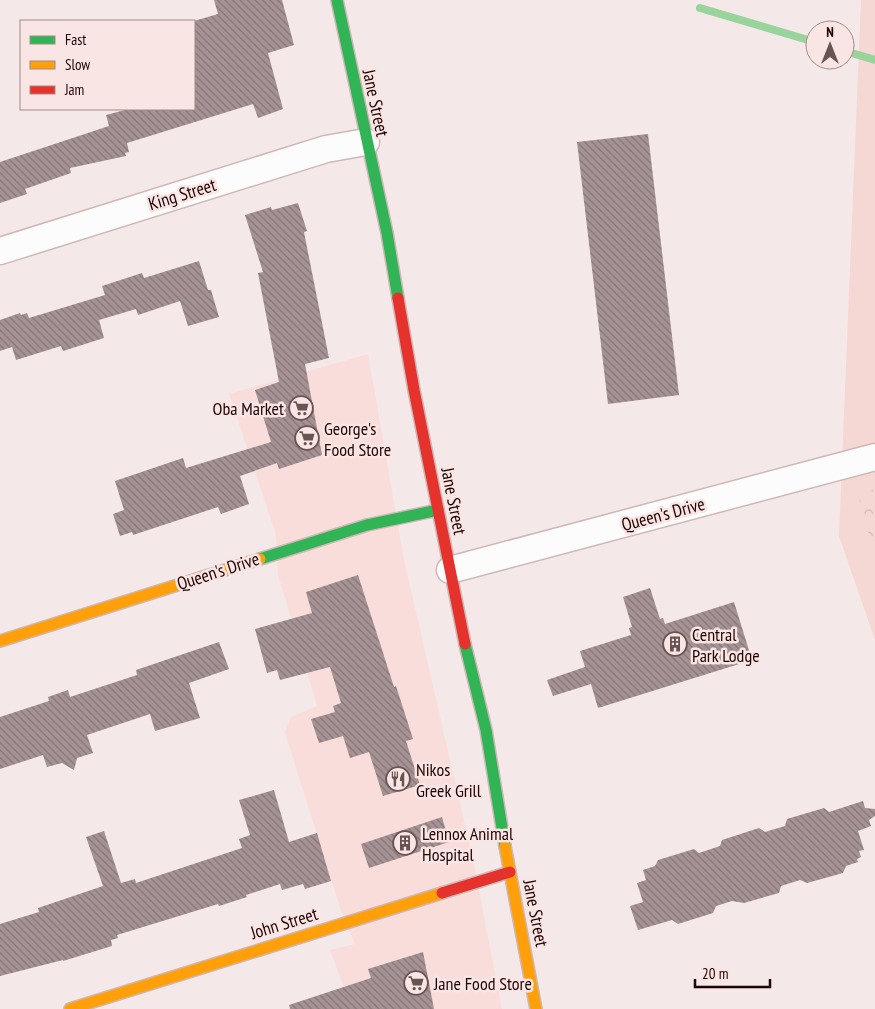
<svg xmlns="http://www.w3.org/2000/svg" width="875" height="1009" viewBox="0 0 875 1009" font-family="'PT Sans Narrow',sans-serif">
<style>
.built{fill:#f9ddda}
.green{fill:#f5d7d4}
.forest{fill:url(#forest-crowns)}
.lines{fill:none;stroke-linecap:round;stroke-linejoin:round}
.stream{stroke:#99d49c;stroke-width:8}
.building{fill:url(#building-back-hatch)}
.street-casing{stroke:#ceb8b6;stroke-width:29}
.fast-casing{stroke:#ceb8b6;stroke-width:14}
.slow-casing{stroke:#ceb8b6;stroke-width:14}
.jam-casing{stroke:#ceb8b6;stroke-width:14}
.street{stroke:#fdfcfc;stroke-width:26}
.fast{stroke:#30b455;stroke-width:11}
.slow{stroke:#ff9f0a;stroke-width:11}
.jam{stroke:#e5322d;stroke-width:11}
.labels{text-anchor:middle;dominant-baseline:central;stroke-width:5;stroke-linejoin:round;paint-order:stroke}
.street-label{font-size:18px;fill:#200303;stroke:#f9e5e3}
.poi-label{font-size:18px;fill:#200303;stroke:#f9e5e3;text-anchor:start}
</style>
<defs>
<pattern id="forest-crowns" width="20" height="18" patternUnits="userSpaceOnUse" patternTransform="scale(1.25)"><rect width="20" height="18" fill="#f5d7d4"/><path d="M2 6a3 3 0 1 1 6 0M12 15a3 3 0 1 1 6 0" fill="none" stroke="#d2b7b4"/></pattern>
<pattern id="building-back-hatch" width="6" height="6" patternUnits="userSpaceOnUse" patternTransform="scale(1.25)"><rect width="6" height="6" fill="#a59295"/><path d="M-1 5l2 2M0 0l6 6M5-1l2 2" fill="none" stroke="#867577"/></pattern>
</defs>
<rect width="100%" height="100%" fill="#f4e9e8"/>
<path class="built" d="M368,354L404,560L472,855L502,1009H352L330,950L355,944L340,908L285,733L291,717L317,706L278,575L276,535L229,394Z"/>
<path class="green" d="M861,0H875V640L839,536Z"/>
<path class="forest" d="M875,489V558L858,494Z"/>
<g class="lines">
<path class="stream" d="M700,8L815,42
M845,51L875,60"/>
</g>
<path class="building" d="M214,0H282L294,45L268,53L283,109L258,118L253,104L127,143L129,152L125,153L126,156L70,168L71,173L25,189L27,194L0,203V162L109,126L106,115L129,109H194V21L218,14Z
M648,134L679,395L608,404L577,142Z
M298,203L307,231L304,232L329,358L305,364L322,455L279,469L277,463L240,476L249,504L221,514L218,507L133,535L132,532L120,536L113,514L124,510L115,481L183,458L186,468L271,442L255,390L279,382L258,273L263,272L245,215L271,207L272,210Z
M199,261L208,290H211L219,317L188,326L180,301L138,315L136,309L99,320L104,338L63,351L61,346L16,360L12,347L0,351V320L20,313L21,315L27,313L29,318L105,295L102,286L142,273L144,278Z
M358,575L394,687L396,686L413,739L406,741L420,785L383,796L369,752L350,758L343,736L319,743L311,719L335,712L333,706L341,703L330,667L280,680L277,670L267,673L255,629L312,613L306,592Z
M650,588L660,619L663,618L665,624L734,602L752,660L598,708L591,684L553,696L547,680L585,667L580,651L631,635L629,628L632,627L623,597Z
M219,642L229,669L189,683L200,718L155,731L150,714L87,735L93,753L77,758L74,770L62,763L47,767L43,755L0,769V717L49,701L48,697L68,690L70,697L137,675L136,670Z
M274,790L289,842L317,833L331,881L305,889L303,884L282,890L280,884L246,895L247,897L219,906L218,904L117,935L118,938L111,940L112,946L63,961V960L0,976V924L39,912L38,908L103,886L86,837L104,831L121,883L135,879L136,883L242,848L239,839L250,835L239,800Z
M863,801L865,808L875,809V816L869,820L871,826L858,831L864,850L859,851L861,857L857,859L858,862L846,866L843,873L807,883L800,880L781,886L779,893L744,903L732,901L716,906L713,913L678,924L672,920L638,930L630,906L643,902L637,883L646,880L643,870L655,866L658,860L694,849L699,853L720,846L722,840L759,828L765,832L785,826L787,819L824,808L829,812Z
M442,817L449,842L369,868L361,844Z
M423,952L434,1009H290L289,1005L371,978L368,969Z"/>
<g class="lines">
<g class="street-casing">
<path id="street" d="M0,251L326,149L366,142
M450,570L875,457"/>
</g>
<g class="fast-casing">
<path id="fast" d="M337,0L387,233L398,298
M260,559L367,525L438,510
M465,644L486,730L505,846"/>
</g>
<g class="slow-casing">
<path id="slow" d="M0,641L260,559
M505,846L536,1009
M70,1009L442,893"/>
</g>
<g class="jam-casing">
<path id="jam" d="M398,298L414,390L465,644
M442,893L510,872"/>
</g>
<use href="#street" class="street"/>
<use href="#fast" class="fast"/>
<use href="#slow" class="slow"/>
<use href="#jam" class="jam"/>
</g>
<defs>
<g id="supermarket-ring" transform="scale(1.25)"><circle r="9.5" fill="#f9e5e3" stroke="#6a5453" stroke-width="1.5"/><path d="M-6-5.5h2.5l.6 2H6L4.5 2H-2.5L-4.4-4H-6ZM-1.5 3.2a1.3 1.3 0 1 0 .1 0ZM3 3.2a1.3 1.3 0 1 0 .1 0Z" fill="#6a5453"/></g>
<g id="building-ring" transform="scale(1.25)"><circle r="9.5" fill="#f9e5e3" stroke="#6a5453" stroke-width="1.5"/><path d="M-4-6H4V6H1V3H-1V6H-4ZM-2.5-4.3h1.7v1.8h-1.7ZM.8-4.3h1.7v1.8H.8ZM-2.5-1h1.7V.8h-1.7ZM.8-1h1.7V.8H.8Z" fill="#6a5453"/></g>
<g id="restaurant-ring" transform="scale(1.25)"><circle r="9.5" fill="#f9e5e3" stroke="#6a5453" stroke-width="1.5"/><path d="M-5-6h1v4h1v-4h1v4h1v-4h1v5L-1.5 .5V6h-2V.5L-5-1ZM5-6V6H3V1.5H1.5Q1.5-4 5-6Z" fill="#6a5453"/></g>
</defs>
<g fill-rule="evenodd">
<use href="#supermarket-ring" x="301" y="408"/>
<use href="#supermarket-ring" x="307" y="438"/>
<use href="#building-ring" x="675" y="644"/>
<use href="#restaurant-ring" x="398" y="779"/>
<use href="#building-ring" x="405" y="843"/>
<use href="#supermarket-ring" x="416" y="983"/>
</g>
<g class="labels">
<g class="street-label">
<text transform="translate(376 103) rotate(78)">Jane Street</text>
<text transform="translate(182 194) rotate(-17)">King Street</text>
<text transform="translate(454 501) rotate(79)">Jane Street</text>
<text transform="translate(663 514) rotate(-15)">Queen's Drive</text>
<text transform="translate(218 571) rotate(-18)">Queen's Drive</text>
<text transform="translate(536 913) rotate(79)">Jane Street</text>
<text transform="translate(284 923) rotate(-17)">John Street</text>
</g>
<g class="poi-label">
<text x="284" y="408" text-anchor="end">Oba Market</text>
<text x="324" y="428">George's<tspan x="324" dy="21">Food Store</tspan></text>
<text x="692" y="634">Central<tspan x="692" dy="21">Park Lodge</tspan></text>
<text x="416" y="769">Nikos<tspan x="416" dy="21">Greek Grill</tspan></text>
<text x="422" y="833">Lennox Animal<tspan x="422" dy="21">Hospital</tspan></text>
<text x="434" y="983">Jane Food Store</text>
</g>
</g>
<rect x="20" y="20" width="175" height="90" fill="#f9e5e3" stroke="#a28b89"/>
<rect x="30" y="36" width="25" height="8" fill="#30b455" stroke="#a28b89"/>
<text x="65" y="45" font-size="15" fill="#200303">Fast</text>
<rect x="30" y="61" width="25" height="8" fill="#ff9f0a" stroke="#a28b89"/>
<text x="65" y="70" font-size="15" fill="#200303">Slow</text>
<rect x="30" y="86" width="25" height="8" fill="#e5322d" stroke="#a28b89"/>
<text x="65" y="95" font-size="15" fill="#200303">Jam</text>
<g transform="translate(830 45)"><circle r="24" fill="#f9e5e3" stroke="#a28b89"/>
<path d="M0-4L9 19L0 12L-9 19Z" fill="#6a5453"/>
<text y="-8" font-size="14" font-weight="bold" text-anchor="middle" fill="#200303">N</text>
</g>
<path d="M695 979v8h75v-8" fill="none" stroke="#200303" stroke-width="2.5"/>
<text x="702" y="979" font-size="15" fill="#200303" stroke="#f9e5e3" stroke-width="4" paint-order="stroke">20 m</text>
</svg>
